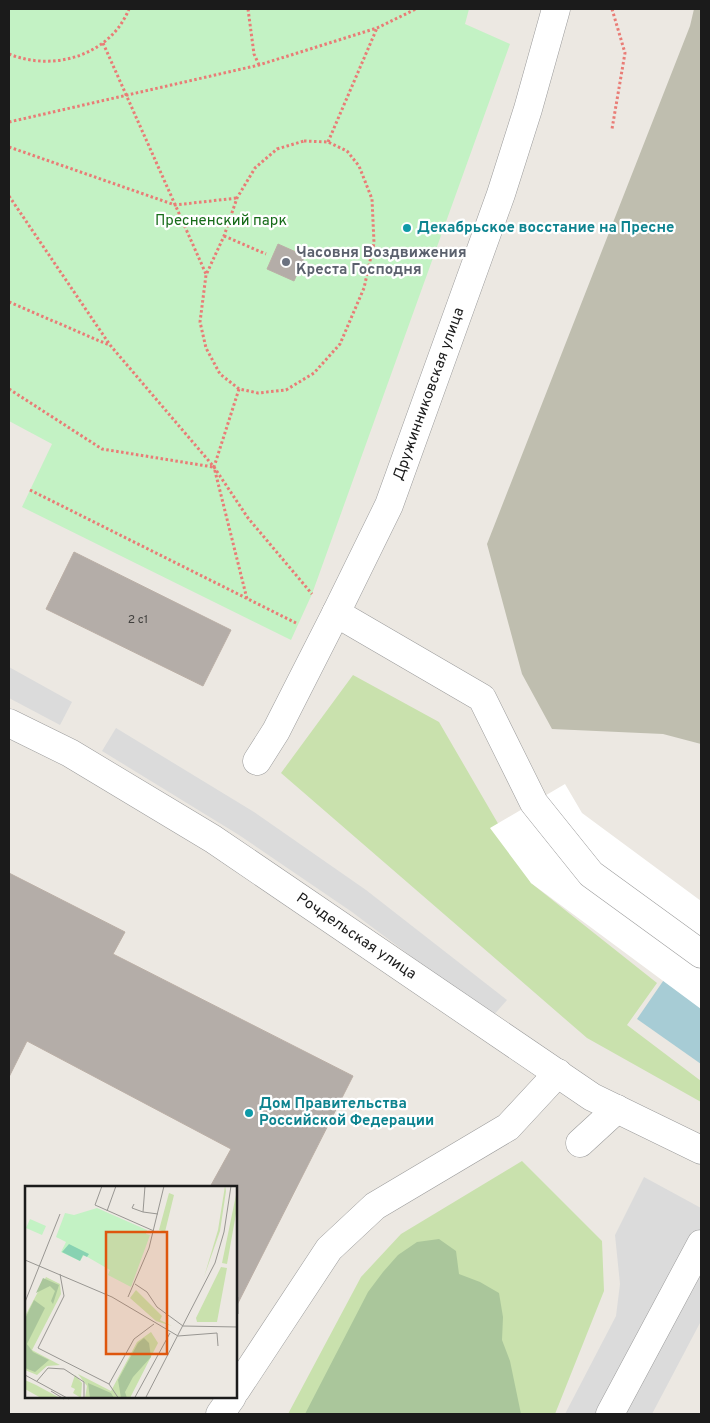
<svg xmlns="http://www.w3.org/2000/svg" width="710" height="1423" viewBox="0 0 710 1423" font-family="Overpass,sans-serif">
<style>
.construction{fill:#bfbeaf}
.grass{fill:#c9e1ad}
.forest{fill:#aac69b}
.park{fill:#c3f2c4}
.parking{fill:#dbdbdb}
.water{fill:#a7ccd5}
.pier{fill:#fff}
.building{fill:#b4ada8;stroke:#bbafa6}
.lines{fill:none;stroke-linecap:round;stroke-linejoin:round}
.minor-casing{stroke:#9c9c9c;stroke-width:29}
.path{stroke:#e97c76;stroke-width:3;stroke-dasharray:2.5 2.5;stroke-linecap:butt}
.minor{stroke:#fff;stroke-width:28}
.culture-dot{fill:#0f9aa8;stroke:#fff;stroke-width:2}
.worship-dot{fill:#6b7280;stroke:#fff;stroke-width:2}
.labels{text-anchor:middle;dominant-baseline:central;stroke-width:4.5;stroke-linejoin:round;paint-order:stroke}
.number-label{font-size:12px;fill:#41403e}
.park-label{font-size:15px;fill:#176c1a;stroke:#fff}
.culture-label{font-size:15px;font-weight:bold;fill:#0d838f;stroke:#fff;text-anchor:start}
.worship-label{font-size:15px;font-weight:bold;fill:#5b616d;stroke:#fff;text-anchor:start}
.street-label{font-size:15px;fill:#1b1b1b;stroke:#fff}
.inset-road{fill:none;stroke:#989692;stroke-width:1}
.view{fill:#de560d;fill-opacity:0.15;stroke:#de560d;stroke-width:2.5}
.inset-edge{fill:none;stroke:#1b1b1b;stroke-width:2.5}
</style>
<rect width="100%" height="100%" fill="#ece8e2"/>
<path class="construction" d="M694,9H701V744L663,734L552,729L522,674L487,544L690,26Z"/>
<path class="grass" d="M353,675L439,722L507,839L531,883L657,983L627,1025L701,1081V1102L587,1038L281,773Z
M522,1161L602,1241L604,1291L555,1414H288L361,1277L401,1234Z"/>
<path class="forest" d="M439,1239L456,1251L459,1274L480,1282L499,1293L503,1317L502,1340L510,1361L521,1414H305L368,1292L383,1272L398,1255L417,1242Z"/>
<path class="park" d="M9,9H469L465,24L510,44L312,594L291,640L22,507L52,444L9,421Z"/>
<path class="parking" d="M9,667L72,702L60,725L9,698Z
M116,728L254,812L366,890L507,1000L492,1017L352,912L239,835L102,751Z
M644,1177L701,1208V1321L652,1414H565L616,1316L620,1284L615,1235Z"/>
<path class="water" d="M701,926V1064L637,1019Z"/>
<path class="pier" d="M565,784L582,813L701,901V1009L531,883L490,828Z"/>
<path class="building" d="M278,244L305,256L294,281L267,269Z
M74,552L231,630L203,686L46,609Z
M9,873L125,932L113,954L353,1076L236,1307V1187H210L231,1149L27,1041L9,1077Z"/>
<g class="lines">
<g class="minor-casing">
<g id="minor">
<path d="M336,613L482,698L534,803L591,874L701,954"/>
<path id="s1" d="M9,723L70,753L213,839L592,1097L701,1150"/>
<path id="s2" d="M257,761L276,731L336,613L389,505L501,194L528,109L556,9"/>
<path d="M580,1143L617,1109"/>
<path d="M236,1390L329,1249L375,1206L508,1127L558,1073"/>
<path d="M220,1414L232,1397"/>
<path d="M610,1414L701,1244"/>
</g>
</g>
<path class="path" d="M248,9L254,54L259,65
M612,9L625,53L612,129
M103,43L206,274
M9,54C53,72 110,56 129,9
M9,122L259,65L377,28L416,9
M304,141L328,142L347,151L359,166L372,199L374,243L364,288L340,344L314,373L286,390L258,393L239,389L220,374L206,348L200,322L206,275L224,236L237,198L255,168L277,149Z
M328,142L377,28
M9,147L175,205L237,198
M9,196L110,345L214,467L248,518L312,594
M224,236L266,254
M9,302L109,345
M9,389L102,449L213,467
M239,389L214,467L247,599
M30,490L296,623"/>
<use href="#minor" class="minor"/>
</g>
<g class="culture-dot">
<circle cx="407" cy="228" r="5"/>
<circle cx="249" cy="1113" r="5"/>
</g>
<circle class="worship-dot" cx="286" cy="262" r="5"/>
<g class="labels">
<g class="number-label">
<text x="138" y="620">2 с1</text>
</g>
<g class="park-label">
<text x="221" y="221">Пресненский парк</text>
</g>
<g class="culture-label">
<text x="417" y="228">Декабрьское восстание на Пресне</text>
<text x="259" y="1104">Дом Правительства<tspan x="259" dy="17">Российской Федерации</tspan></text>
</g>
<g class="worship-label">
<text x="296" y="253">Часовня Воздвижения<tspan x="296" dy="17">Креста Господня</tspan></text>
</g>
<g class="street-label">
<text stroke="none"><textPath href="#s2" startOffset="406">Дружинниковская улица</textPath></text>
<text stroke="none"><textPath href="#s1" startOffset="408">Рочдельская улица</textPath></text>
</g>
</g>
<g transform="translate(25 1186)">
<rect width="212" height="212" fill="#ece8e2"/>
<path d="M200,0L201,5L195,45L179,91L193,44ZM212,4V22L202,78L197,77ZM144,7L149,9L140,46L134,44ZM196,81L202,82L192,136H172L171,132ZM21,91L35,98L36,108L7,164L35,179L22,180L12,189L0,184V130ZM111,104L137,130L135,134L147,140L131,135L105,112ZM126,146L133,157L105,212H60L62,200L53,188L86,205L112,156ZM50,189L57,197L56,212L48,207L50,203L46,201ZM0,194L11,199L35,212H16L0,203Z" fill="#c9e1ad"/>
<path d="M18,92L34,99L28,118L26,115L30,105L25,100L11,107ZM9,114L20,122L2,158L8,166L24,174L10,186L0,182V133ZM119,152L124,157L126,171L108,191L100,206L102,212H96L93,194L113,157ZM63,197L86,207L89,212H65Z" fill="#aac69b"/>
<path d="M72,22L122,44L121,48L125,49L106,101L83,89L85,84L59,69L55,75L36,66L41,56L31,51L40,27L49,29ZM5,33L21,40L17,49L1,42Z" fill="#c3f2c4"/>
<path d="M44,58L64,68L62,71L58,69L55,75L37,66Z" fill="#88d2b2"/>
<path class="inset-road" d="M77,0L70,19L129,45M120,0L118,26L133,28M109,18L107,22L118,26M82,25L91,0M0,74L87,111L153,150L192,147L193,160M35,88L39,110L13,162L84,198L109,153L129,138M110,98L122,106L132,121L158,140L213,141M103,111L124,62L139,0M213,111V128M0,116L35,28M0,189L44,213M12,195L23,182L39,183L59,196V213M84,198L94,213M26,205L39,213M109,213L145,147M120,213L190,77L199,46L206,0"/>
<path class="view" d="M81,46H142V168H81Z"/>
<rect width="212" height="212" class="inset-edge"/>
</g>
<rect width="710" height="1423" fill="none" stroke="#1b1b1b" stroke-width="20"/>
</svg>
